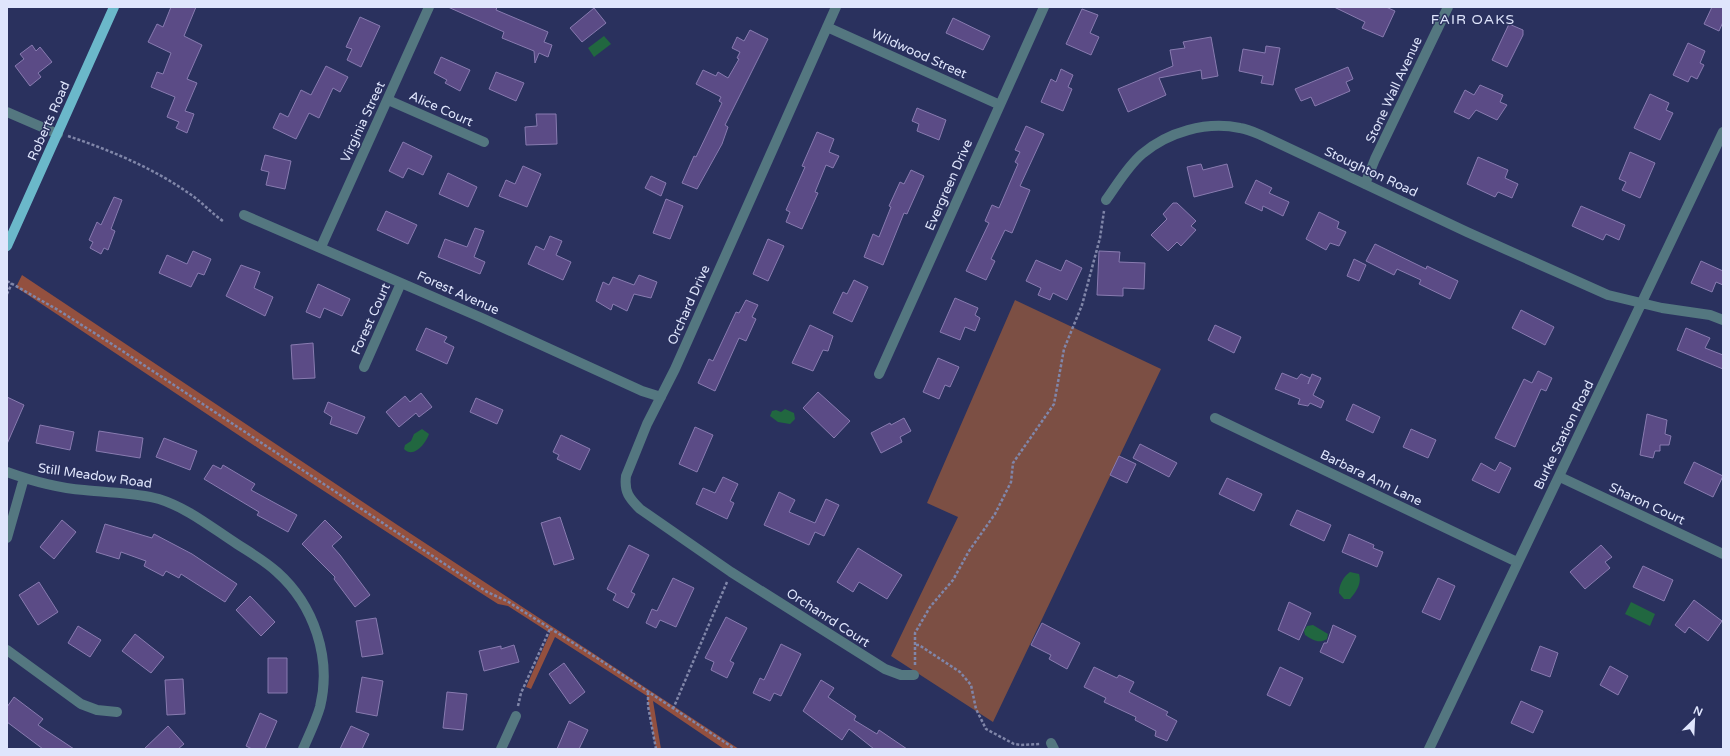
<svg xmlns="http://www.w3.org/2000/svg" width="1730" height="756" viewBox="0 0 1730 756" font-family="'Varela Round',sans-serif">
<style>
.green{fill:#7c4f44}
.forest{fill:#93503f}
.water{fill:#216740}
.building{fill:#5b4b86;stroke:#887bb0}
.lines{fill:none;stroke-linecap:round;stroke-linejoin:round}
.path{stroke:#8086a9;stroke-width:2.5;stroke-dasharray:3 2;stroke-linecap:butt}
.minor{stroke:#547780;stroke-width:10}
.major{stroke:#6bb8ca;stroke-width:10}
.labels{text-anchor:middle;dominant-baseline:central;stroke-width:3;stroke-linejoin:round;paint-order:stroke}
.street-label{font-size:13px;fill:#dfe5fc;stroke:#2a315e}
.neighbourhood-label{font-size:14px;letter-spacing:1px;fill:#dfe5fc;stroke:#2a315e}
</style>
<rect width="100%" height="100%" fill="#2a315e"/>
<path class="green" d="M1015,300L1161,369L993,722L891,656L958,517L927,503Z"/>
<path class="forest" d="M22,275L399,526L739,749H724L653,701L661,749H656L647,696L555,637L531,689L526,687L550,633L508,606L498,604L459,579L261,450L16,287Z"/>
<path class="water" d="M604,36L611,44L594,57L588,48Z
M785,409L794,413L795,419L790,424L778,422L770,416L772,411L776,410L781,412Z
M422,429L429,434C426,443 414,459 404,449L405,445L411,441L414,434Z
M1350,572L1359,574C1362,584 1356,592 1350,599H1344L1339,593C1339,585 1343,577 1350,572Z
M1631,602L1655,614L1650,626L1625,614Z
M1313,625L1328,634L1327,639C1319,644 1313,640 1305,635L1304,631L1307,626Z"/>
<path class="building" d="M171,7H196L184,36L202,45L187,79L197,83L185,111L194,114L187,133L176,128L179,122L167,117L175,97L151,87L157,72L163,74L171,53L148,42L157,24L163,27Z
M448,7H497L496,10L548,32L544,42L552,45L548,57L539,53L535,63L534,51L502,38L504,32Z
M1334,7H1386L1395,11L1383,37L1362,28L1365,22Z
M1712,7H1723V22L1719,31L1704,24Z
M594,8L606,23L582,42L570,28Z
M1082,9L1098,15L1090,33L1099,37L1091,55L1066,44Z
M360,17L380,26L361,67L347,60L352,49L346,47Z
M953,18L990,36L983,50L946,33Z
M1509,24L1523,30V35L1507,67L1492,60Z
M750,30L768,39L725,125L728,127L722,144L697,189L682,183L694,156L696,157L722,103L719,101L721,97L696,84L703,70L716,76L718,72L728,78L739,59L737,58L740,52L732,48L737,37L744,41Z
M1211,37L1218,76L1202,79L1201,70L1159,78L1166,95L1128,112L1118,89L1173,66L1170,50L1185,48L1183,42Z
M1688,43L1705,51L1700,63L1704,65L1697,79L1691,76L1688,82L1673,75Z
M32,45L36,51L40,47L52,62L38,73L41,77L30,86L15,66L24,59L20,54Z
M1266,46L1280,48L1273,85L1261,83L1263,76L1239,71L1243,49L1265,53Z
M441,57L470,70L460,91L445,83L447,80L434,73Z
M326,66L348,77L340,92L333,88L319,118L309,113L296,139L273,128L280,113L288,117L301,90L311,95Z
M1348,67L1353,79L1346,82L1350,91L1315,106L1311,97L1301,101L1295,89Z
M1061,69L1073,75L1068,87L1072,89L1063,111L1041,102L1051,79L1056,82Z
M496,72L524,83L516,101L489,89Z
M1480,85L1503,95L1500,102L1507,105L1497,120L1476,110L1469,119L1454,112L1465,90L1474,95Z
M1650,94L1669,103L1666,110L1673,113L1660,140L1634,128Z
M917,108L946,120L939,140L917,131L919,124L912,121Z
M536,114H556L557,144L526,145L525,127L537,126Z
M1026,126L1044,134L1020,186L1030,190L1012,233L1005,230L991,259L995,261L986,280L966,271L989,223L985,221L992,205L999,208L1018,164L1015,162L1020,152L1015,150Z
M817,132L834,139L829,152L839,156L833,168L826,165L815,192L818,193L802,229L786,222L790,212L786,210L805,167L802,166Z
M403,142L432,156L423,175L408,168L403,178L389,171Z
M1630,152L1655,163L1640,198L1622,190L1626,182L1619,179Z
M265,155L291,161L285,189L266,185L269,172L261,170Z
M1478,157L1508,170L1505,178L1518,184L1512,198L1498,192L1495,197L1467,184Z
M1201,164L1203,170L1227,164L1233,187L1194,197L1187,167Z
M523,166L541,174L527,207L499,196L506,180L515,184Z
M911,170L924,176L907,214L904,213L883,265L864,257L873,234L879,237L891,207L889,206L900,182L904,184Z
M448,173L477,187L468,207L439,194Z
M651,176L666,183L661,196L645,188Z
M1256,180L1272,188L1269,193L1289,202L1283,216L1263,206L1262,211L1245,203Z
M114,197L122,200L111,229L115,231L108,250L104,248L101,254L90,248L93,242L89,240L97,222L101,225Z
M666,199L683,206L670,239L653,233Z
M1173,203H1177L1196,221L1191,226L1196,230L1181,246L1177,242L1168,251L1151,235L1167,219L1163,214Z
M1581,206L1625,225L1619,240L1606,234L1603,240L1572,226Z
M386,211L417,225L408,244L377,230Z
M1319,212L1339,222L1337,228L1346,232L1339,246L1330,243L1326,250L1306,239Z
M475,228L484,231L474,257L485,262L480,274L438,257L445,239L467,247Z
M550,236L562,241L556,255L571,262L563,280L528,264L536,246L544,250Z
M768,239L784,246L768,281L753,274Z
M1375,244L1426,269L1427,266L1458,281L1450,299L1419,284L1421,280L1397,269L1394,275L1366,261Z
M193,251L211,259L204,275L198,273L191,287L159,273L167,255L187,264Z
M1099,251L1120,252L1119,262L1145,263L1144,289L1123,288V296L1097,295Z
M1354,259L1366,265L1359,281L1347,276Z
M1036,260L1061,271L1066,260L1082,268L1067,300L1053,293L1050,300L1038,295L1041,288L1026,281Z
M1701,261L1723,271V285L1716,282L1712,292L1691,283Z
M241,265L260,272L254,288L273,297L265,316L226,296Z
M639,275L657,282L651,298L634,294L627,311L613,304L611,310L596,301L603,282L609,285L613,277L634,285Z
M854,280L868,287L852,322L833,313L843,292L847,294Z
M318,284L350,299L342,316L324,308L320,318L306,312Z
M955,298L978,308L975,315L980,318L975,331L965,327L960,340L940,332Z
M746,300L758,305L752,317L756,319L746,341L739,338L715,391L698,383L709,359L713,361L736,312L739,313Z
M1521,310L1554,327L1545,345L1512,328Z
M810,325L833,336L828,351L823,350L813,371L792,363Z
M1215,325L1241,337L1234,353L1208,340Z
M426,328L447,337L444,342L454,347L447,364L416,350Z
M1686,328L1710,338L1705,348L1723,355V369L1677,350Z
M313,343L315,378L293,379L291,345Z
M938,358L959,367L950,387L945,385L939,399L923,392Z
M1538,371L1552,378L1546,391L1541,389L1515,447L1495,438L1524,379L1532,383Z
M1282,373L1297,379L1301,374L1310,378L1308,384L1312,374L1321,378L1313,395L1324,401L1321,408L1310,403L1308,406L1298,404L1300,399L1275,389Z
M818,392L850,421L834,438L803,408Z
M421,393L432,407L419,417L416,413L399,427L386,412L405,396L410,402Z
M7,397L24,405L7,444Z
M476,398L503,410L497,424L470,412Z
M328,402L365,417L357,434L330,424L332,417L324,412Z
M1353,404L1380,417L1373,433L1346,420Z
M1647,414L1667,420L1665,434L1671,436L1669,445H1660V451H1655L1653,458L1640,455Z
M904,418L911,431L900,437L902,442L881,453L871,433L890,423L891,425Z
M40,425L74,432L70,450L36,443Z
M695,427L713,435L697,472L679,464Z
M1411,429L1436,440L1428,458L1403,447Z
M99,431L143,438L140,458L96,451Z
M561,435L590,449L580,470L557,459L559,455L553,452Z
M164,438L197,451L190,470L156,457Z
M1140,444L1177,463L1169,477L1133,458Z
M1119,456L1136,464L1127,483L1110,475Z
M1500,462L1511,468L1499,493L1472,480L1481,463L1495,471Z
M1694,462L1723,476L1713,497L1684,483Z
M213,465L221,469L223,465L255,484L251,490L297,515L288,532L257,515L259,512L204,479Z
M723,477L738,484L730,501L734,503L727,519L696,504L703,488L715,493Z
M1227,478L1262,494L1254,511L1219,494Z
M779,492L795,500L789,512L815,523L826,499L839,505L824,536L815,532L809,545L764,525Z
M1297,510L1331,525L1324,541L1290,525Z
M560,517L574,559L554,565L541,523Z
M62,520L76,532L54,559L40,547Z
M325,520L342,537L332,546L340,555L370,595L355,607L334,579L335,577L302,544Z
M105,524L152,538L154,534L192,554L237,584L225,602L181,574L179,578L166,571L163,576L144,566L146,561L121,552L119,559L96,552Z
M1349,534L1374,545L1373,548L1383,552L1377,567L1342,552Z
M629,545L649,555L631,592L635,594L628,608L613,600L616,594L607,589Z
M1601,545L1612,557L1605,562L1610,568L1585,589L1570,572Z
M858,548L902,575L887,599L859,582L853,592L837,582Z
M1643,566L1673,580L1664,601L1633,587Z
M673,578L694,588L676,627L660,620L656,628L646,623L652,609L657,611Z
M1438,578L1455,586L1440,620L1422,612Z
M39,582L58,612L38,625L19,595Z
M250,596L275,622L261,636L236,610Z
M1694,600L1722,621L1708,641L1689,627L1685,633L1675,625Z
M1289,602L1311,613L1299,640L1278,630Z
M726,617L747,628L730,661L734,663L727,678L711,670L714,662L705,658Z
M376,618L383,654L362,657L356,621Z
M1042,623L1080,643L1067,669L1049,659L1051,655L1031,645Z
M1333,625L1356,636L1343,663L1320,652L1324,643H1327Z
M78,626L101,640L90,657L68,643Z
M135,634L164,657L151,673L122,651Z
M781,644L801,654L781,696L774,693L770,701L753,693L760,678L764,680Z
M514,645L519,662L484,671L479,651L501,646V649Z
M1540,646L1558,653L1550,677L1531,670Z
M268,658H287V693H268Z
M564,663L585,692L570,704L549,674Z
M1610,666L1628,676L1618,695L1600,685Z
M1094,667L1117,678L1119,675L1134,682L1129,692L1168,712L1166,715L1177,721L1167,741L1155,736L1156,731L1135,720L1136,717L1104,702L1106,698L1084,687Z
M1280,667L1303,678L1290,706L1267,695Z
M362,677L383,681L377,716L356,712Z
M183,679L185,714L167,715L165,680Z
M821,680L834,688L828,697L856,716L854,720L877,734L879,730L907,749H874L849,729L842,740L803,711Z
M447,692L467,694L463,730L443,728Z
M14,697L43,719L38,725L74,749H43L7,722V707Z
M1521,701L1543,711L1533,733L1511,723Z
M260,713L277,721L265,749H252L246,746Z
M569,721L588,730L579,749H557Z
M168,726L184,744L178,749H144Z
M351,726L369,734L362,749H340Z"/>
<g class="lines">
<path class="path" d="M68,136C109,150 151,167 187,192C200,200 210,212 223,221
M7,281L58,310L118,348L487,592L507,601L600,660L735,749
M7,294L12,283
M916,645H919L960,672L971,685L976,709L986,729L1014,744L1021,745L1040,744
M915,665V633L930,607L953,580L969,551L995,514L1011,482L1013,463L1054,404L1064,349L1082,305L1100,238L1104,211
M648,692V706L656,749
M518,706L521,693L550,629
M673,709L727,582"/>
<path class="minor" d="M836,7L675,369L647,424L626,476C624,492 629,498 640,509L731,572L885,669L901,675H914
M827,27L1000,105
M388,100L484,142
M7,112L58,134
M1365,184L1375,159L1448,7
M1106,200C1117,185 1127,167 1142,154C1168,132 1206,121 1240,128C1248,129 1256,133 1263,136L1467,232L1608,295L1662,308L1710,315L1723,320
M244,215L482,318L642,391L661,397
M321,247L429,7
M364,367L401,283
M879,374L1044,7
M1215,418L1517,562
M7,472C32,481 57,488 84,490C108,493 135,492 159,499C188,508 212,528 237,544C251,553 265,561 277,572C314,605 332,658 320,707C316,721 309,735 303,749
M1560,477L1723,554
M7,538L24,478
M7,650L81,704L97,710L117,712
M1051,743L1054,749
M501,749L516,716
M1429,749L1723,132"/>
<path class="major" d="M7,246L114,7"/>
</g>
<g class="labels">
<g class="street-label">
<text transform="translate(919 54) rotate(24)">Wildwood Street</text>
<text transform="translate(1394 90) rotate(-65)">Stone Wall Avenue</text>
<text transform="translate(441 109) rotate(24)">Alice Court</text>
<text transform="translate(49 121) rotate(-66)">Roberts Road</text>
<text transform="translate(363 122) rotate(-65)">Virginia Street</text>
<text transform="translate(1371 172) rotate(25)">Stoughton Road</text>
<text transform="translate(949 185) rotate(-66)">Evergreen Drive</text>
<text transform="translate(458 293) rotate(24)">Forest Avenue</text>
<text transform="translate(689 305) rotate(-66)">Orchard Drive</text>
<text transform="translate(371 319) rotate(-66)">Forest Court</text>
<text transform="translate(1564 435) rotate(-64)">Burke Station Road</text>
<text transform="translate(95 476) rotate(8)">Still Meadow Road</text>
<text transform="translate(1371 478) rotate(26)">Barbara Ann Lane</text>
<text transform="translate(1647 504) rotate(25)">Sharon Court</text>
<text transform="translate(828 618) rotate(33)">Orchanrd Court</text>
</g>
<g class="neighbourhood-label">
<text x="1473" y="19">FAIR OAKS</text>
</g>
</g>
<rect width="1730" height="756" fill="none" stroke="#dfe5fc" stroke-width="16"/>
<g transform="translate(1694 720) rotate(24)" stroke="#2a315e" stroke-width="3" paint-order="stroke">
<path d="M0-3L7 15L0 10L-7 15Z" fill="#dfe5fc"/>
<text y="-6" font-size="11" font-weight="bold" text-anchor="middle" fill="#dfe5fc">N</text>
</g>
</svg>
